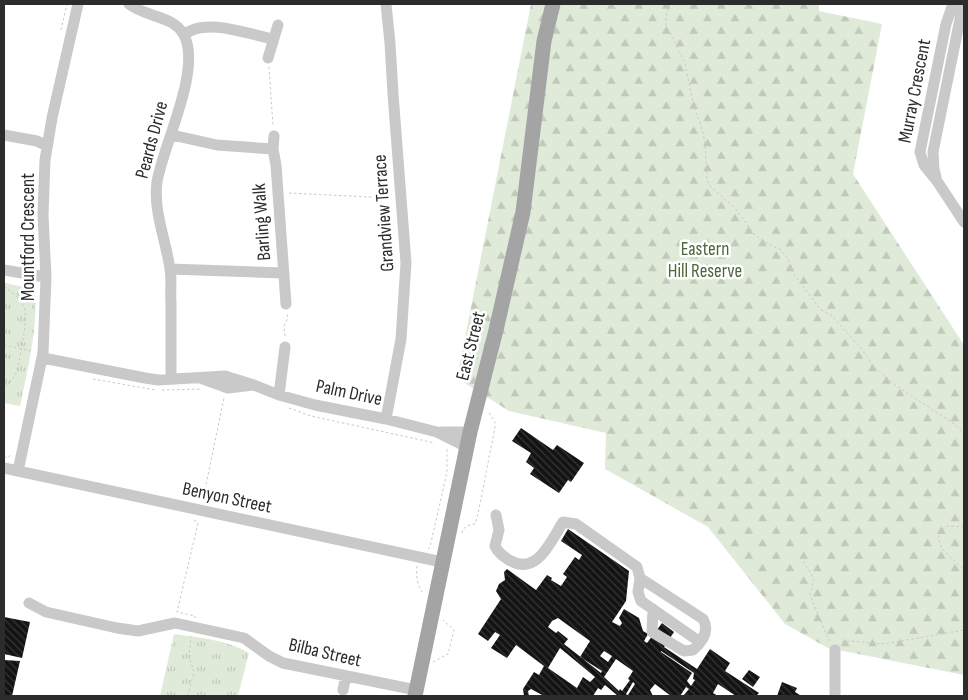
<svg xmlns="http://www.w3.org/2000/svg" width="968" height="700" viewBox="0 0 968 700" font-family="'Sofia Sans Condensed',sans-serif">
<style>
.grass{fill:url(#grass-tufts)}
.forest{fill:url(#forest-firs)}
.building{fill:url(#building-back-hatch);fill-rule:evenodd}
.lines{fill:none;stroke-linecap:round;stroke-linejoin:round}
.path{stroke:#c9c9c9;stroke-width:1;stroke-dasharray:2.5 2.5;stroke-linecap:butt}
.minor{stroke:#c9c9c9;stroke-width:11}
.major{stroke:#a4a4a4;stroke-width:15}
.labels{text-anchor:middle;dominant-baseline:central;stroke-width:5;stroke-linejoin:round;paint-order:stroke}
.street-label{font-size:19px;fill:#2c2c2c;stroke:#fff}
.park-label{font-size:19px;fill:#4b663a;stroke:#fff}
</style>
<defs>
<pattern id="grass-tufts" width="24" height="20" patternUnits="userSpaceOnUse" patternTransform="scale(1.25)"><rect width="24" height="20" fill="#e0ead9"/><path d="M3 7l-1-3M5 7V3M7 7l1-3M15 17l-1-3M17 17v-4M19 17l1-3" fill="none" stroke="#c0c9ba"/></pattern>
<pattern id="forest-firs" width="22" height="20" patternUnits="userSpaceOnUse" patternTransform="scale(1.25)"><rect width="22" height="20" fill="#e0ead9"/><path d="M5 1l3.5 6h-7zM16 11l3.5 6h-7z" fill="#c0c9ba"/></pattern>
<pattern id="building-back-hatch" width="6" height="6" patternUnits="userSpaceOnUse" patternTransform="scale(1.25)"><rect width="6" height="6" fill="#131313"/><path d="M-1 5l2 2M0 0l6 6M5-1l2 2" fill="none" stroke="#363636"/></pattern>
</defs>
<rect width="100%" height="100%" fill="#fff"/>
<path class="grass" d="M4,283L35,289C38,329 28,367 20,406L4,403Z
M174,634C198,637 227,640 249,653L238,696H160Z"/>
<path class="forest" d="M531,4H819V11L882,24L853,174L964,345V675L828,648L785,624L708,527L605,469L606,433L509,411L457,378Z"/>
<path class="building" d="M521,428L553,450L557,445L584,463L571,482L568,480L559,493L530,474L534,468L526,462L531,453L512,441Z
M568,529L629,571L626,601L612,622L620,626L622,623L619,618L624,609L639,618L643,631L648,634L644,641L647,643L662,623L674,632L664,647L697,669L710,649L730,663L725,671L759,693L756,696H736L718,684L713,693L718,696H683L689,689L686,687L680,696H671L655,684L650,690L653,696H629L628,695L635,684L633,682L626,694L629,696H618L605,685L601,690L598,688L593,696H544L531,689L528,691L529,696H524L523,689L534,672L539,675L544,666L516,645L507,658L491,648L500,635L495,632L488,641L478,634L501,599L496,591L499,584L505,580L504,572L507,569L536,590L547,575L552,578L551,580L561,586L567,577L563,574L575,557L579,560L582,555L561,541ZM558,618L590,641L580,657L602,671L601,673L564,644L568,639L558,631L556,633L548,627L552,621ZM560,648L595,677L590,682L583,677L577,688L548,668ZM604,651L612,656L608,662L600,656ZM661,651L694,673L693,679L695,680L691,686L687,681L692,673L661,652ZM616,659L633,671L628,679L630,680L622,691L620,689L619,691L604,677Z
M4,617L30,622L22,658L4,654L5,635L4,634Z
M4,660L20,661L12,696H4Z
M749,670L760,677L753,687L742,679Z
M782,682L797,688L795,692L800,695V696H777Z"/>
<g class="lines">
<path class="path" d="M670,4L666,16V25L685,63L694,108L700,122L705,142L707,180L710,186L735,208L754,234L770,245L781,250L788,259L795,276L820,309L832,316L840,325L860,347L874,367L898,387L953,423L964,433
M61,30L67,4
M269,67L273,126
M289,193L390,198
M4,287C13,292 22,300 25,310C27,322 20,361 16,373C13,379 8,384 4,388
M285,336L284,326L288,318L287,314
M4,345L32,351
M93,379L155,390
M162,390L200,389
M289,408L311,416L435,443
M4,457L8,458L11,454
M203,499L224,398
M194,520L198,523L177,612L195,616V618
M964,527L948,526L942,529L938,538L942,549L964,570
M462,533L463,529L469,525L475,524L478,514L495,427V422L488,411
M428,549L430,547L447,472V449
M801,557L814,579L810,595L829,641
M417,566C416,575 417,587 423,593
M842,643L850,641L884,644L964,630
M433,662L448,654L454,630L443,620
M188,696L194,672L189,656L191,636"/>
<path class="minor" d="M129,4C145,17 173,15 184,35C202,70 163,145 157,182C153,211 166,240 170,269C172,280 170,292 171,303C171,328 171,354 171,379
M386,4L390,43L393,94L406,263L401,339L386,419
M953,4L946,24L920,152L924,165L937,181L964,222
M184,35C204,17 248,34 273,39
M268,58L278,25
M4,135L37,141L47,146
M172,135L217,145L273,149
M274,136L273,149L276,165L286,304
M936,177L934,169L933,152L963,4
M170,269L284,273
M4,270L46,277
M43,358L145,378L158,380L225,376L254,385L279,395L315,405L386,419L437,432L467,447
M203,379L228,388L253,385
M279,395L285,347
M441,432H470
M4,468L442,562
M18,471L43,353L46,277L43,215L45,160L52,118L78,4
M496,515L499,530L495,546C498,553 503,556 509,560C537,577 551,541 563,522L576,524L637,567L640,578L703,619C710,631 702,642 693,650L684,651L652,632L653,609
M640,578L638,592L641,601L700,642
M29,603L46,612L117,628L138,631L175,623L244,638L269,656L283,663L416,690
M835,650V696
M343,690L346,676"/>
<path class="major" d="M415,696L470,432L496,330L523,212L544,41L553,4"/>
</g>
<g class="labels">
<g class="street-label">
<text transform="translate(915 91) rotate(-79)">Murray Crescent</text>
<text transform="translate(152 140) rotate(-75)">Peards Drive</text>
<text transform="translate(384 213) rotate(-94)">Grandview Terrace</text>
<text transform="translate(262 222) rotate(-94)">Barling Walk</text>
<text transform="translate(28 237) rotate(-90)">Mountford Crescent</text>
<text transform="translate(471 346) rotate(-76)">East Street</text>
<text transform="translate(349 393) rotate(12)">Palm Drive</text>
<text transform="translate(227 498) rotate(12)">Benyon Street</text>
<text transform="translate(325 653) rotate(13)">Bilba Street</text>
</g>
<g class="park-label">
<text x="705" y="249">Eastern<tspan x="705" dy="22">Hill Reserve</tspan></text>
</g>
</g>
<rect width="968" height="700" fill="none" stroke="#2c2c2c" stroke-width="10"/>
</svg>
